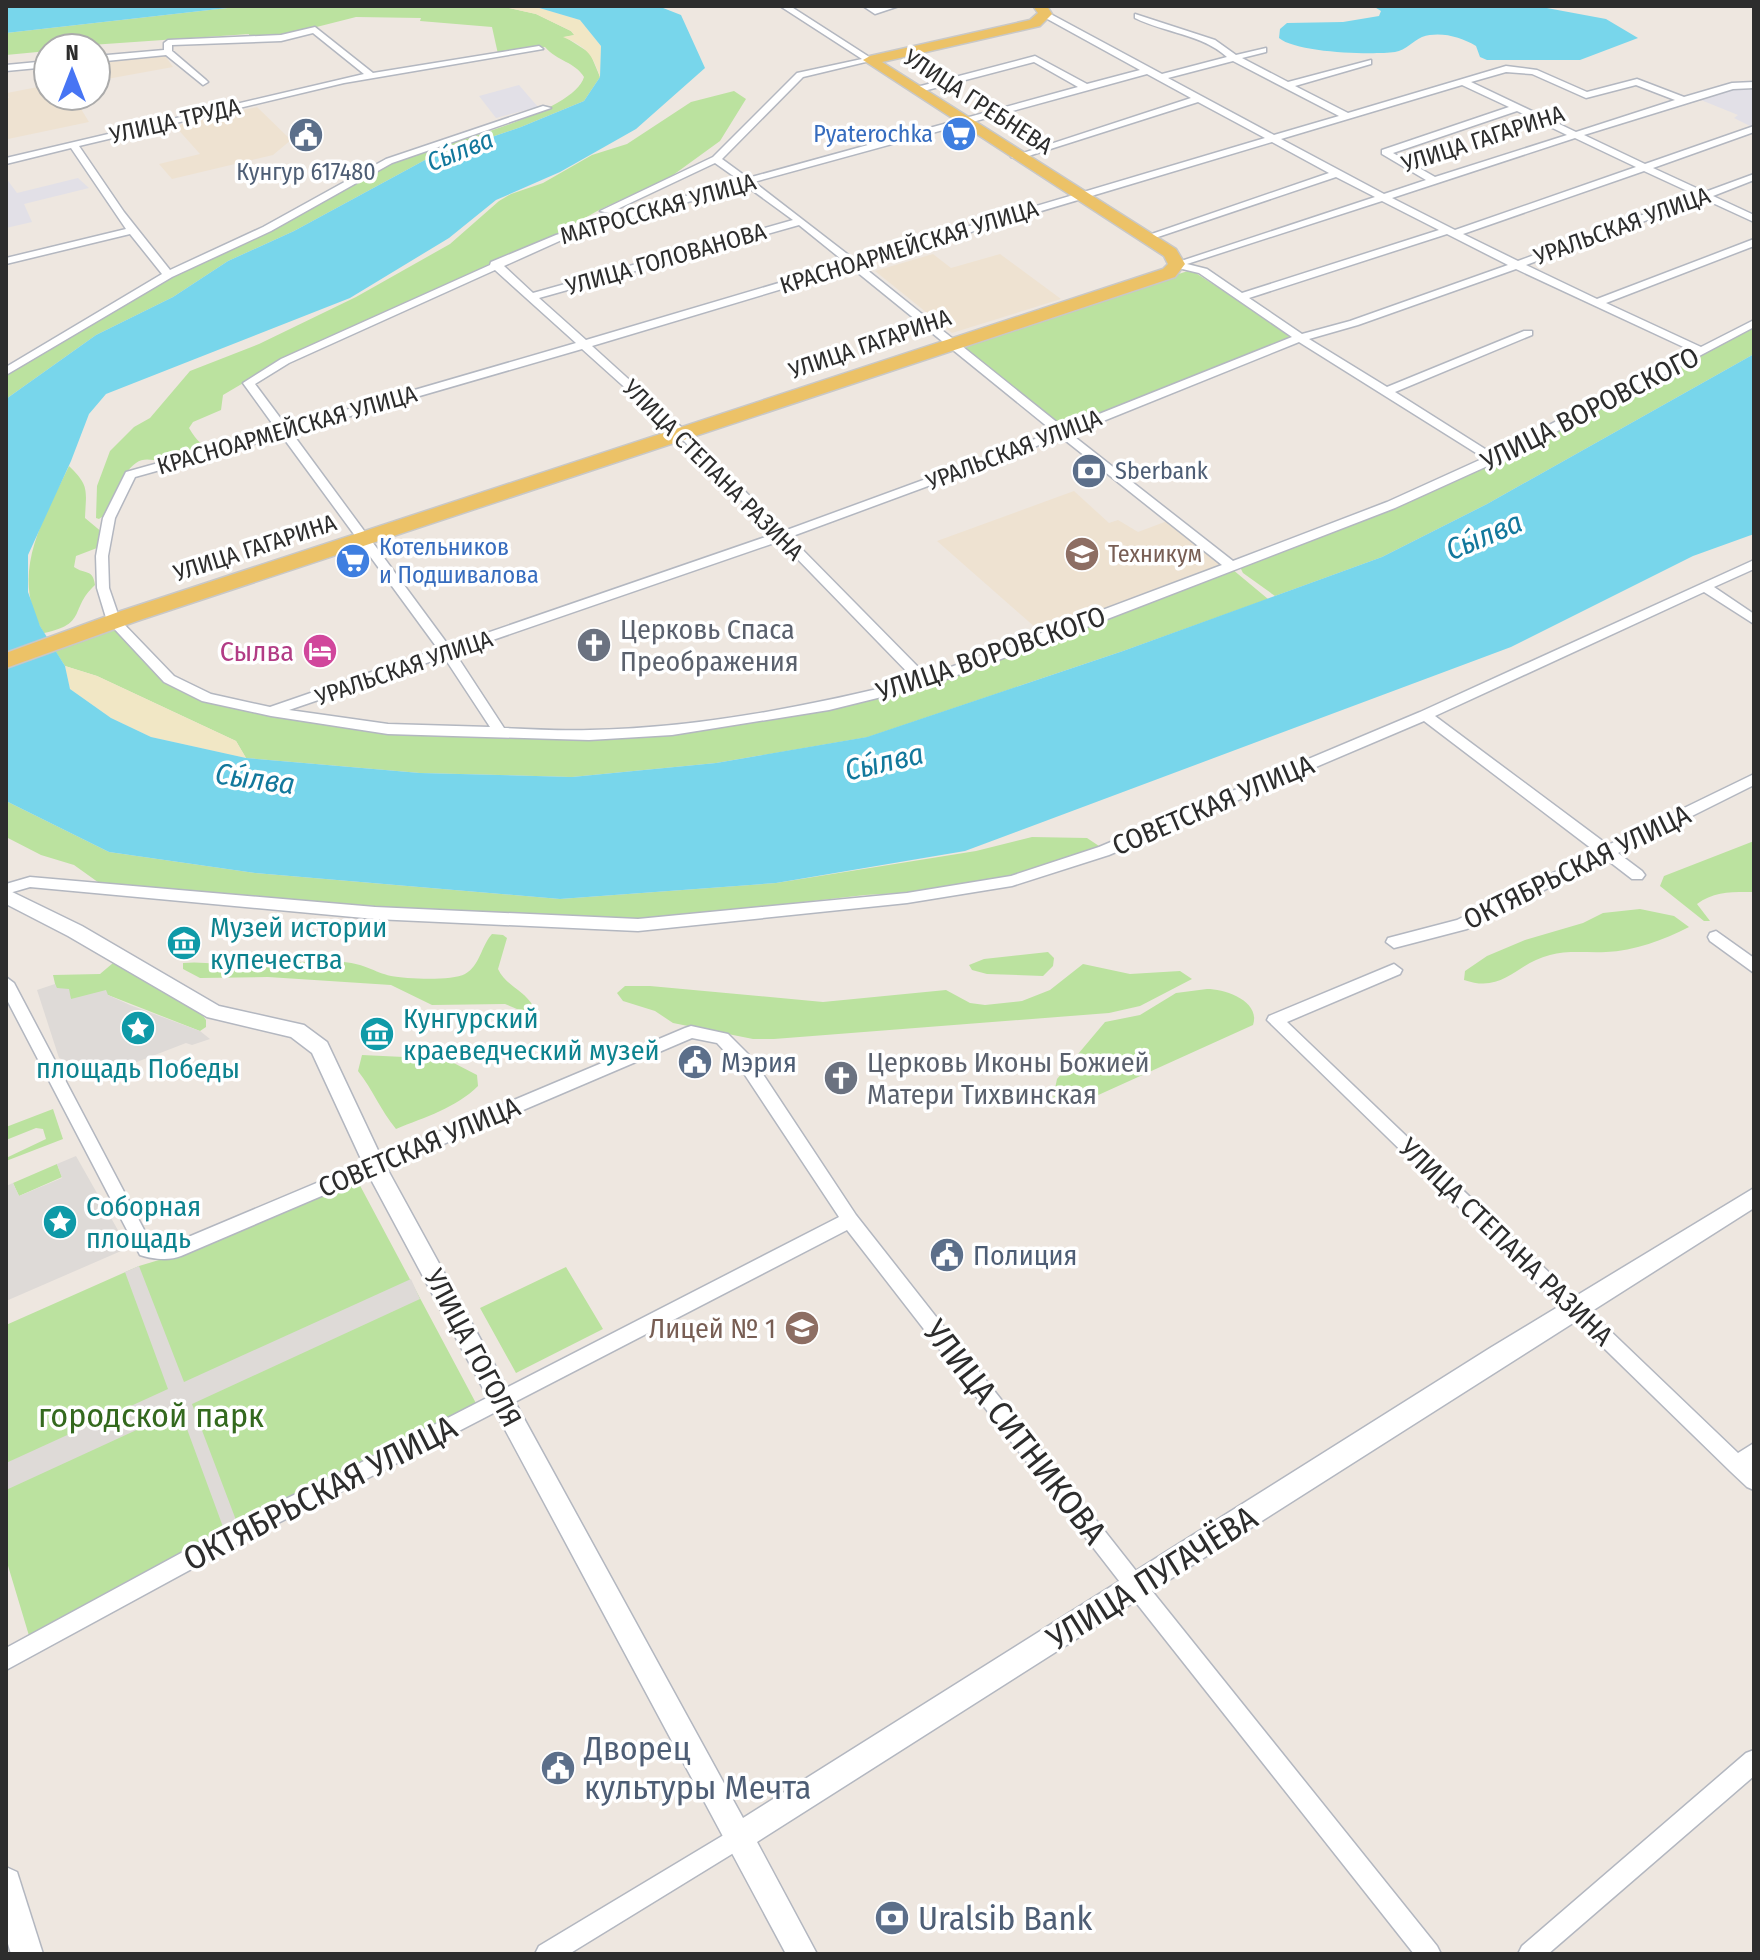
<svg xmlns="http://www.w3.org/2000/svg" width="1760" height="1960" viewBox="0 0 1760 1960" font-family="'Fira Sans Condensed',sans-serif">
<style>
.industrial{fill:#e2e0e7}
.education{fill:#eee2d1}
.green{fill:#bbe29f}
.sand{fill:#f1e7c5}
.plaza{fill:#dedad7}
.water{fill:#78d6eb}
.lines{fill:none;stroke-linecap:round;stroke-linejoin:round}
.minor-casing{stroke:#b3b7c0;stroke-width:3}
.tertiary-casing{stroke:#b3b7c0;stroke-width:3}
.secondary-casing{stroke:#b3b7c0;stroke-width:3}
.primary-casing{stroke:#c8c8c8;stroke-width:3}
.minor{fill:#fff;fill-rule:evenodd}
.tertiary{fill:#fff;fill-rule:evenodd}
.secondary{fill:#fff;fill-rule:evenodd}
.primary{fill:#ecc267;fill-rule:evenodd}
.labels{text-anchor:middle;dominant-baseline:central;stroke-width:7;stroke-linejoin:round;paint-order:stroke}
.far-street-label{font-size:24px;fill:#2d2d2d;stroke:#fff}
.far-shop-label{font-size:24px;fill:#366cbe;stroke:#fff;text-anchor:end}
.far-service-label{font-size:24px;fill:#4e5e75;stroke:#fff}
.far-education-label{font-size:24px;fill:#785e54;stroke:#fff;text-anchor:start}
.far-water-label{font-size:26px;font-style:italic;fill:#12789c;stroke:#fff}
.street-label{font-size:28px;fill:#2d2d2d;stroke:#fff}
.worship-label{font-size:28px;fill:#5b616d;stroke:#fff;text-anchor:start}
.hotel-label{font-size:28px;fill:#b23c85;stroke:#fff;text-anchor:end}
.culture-label{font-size:28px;fill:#0d838f;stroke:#fff;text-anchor:start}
.service-label{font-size:28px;fill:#4e5e75;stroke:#fff;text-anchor:start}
.education-label{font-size:28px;fill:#785e54;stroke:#fff;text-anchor:end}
.water-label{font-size:30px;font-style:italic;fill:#12789c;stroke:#fff}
.near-park-label{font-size:34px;fill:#34691e;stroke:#fff}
.near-street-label{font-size:34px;fill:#2d2d2d;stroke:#fff}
.near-service-label{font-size:34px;fill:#4e5e75;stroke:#fff;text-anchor:start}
</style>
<rect width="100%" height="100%" fill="#eee7e0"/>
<path class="industrial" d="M519,85L538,107L496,118L479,96Z
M1754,86V128L1734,118L1738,115L1696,98L1733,87Z
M6,178L17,193L78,178L89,188L24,204L32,222L6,228Z"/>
<path class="education" d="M164,54L173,67L96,81V61Z
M48,85V96H87L75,99L89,122L8,139L6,99L9,98L7,93Z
M257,107L291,140L273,155L172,179L159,164L200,154L175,126Z
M933,254L951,268L1000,254L1061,299L952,333L875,271Z
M1074,491L1109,523L1118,520L1138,532L1170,520L1228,567L1044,635L937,541Z"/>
<path class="green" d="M245,6H500L536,14L571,31L575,35L565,37L590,53L600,77L584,101L521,127L425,160L294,231L228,261L173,297L96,335L6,399V376C92,319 183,270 275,222C324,197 371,170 423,152C456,141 575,111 584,77C575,62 557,61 545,47L498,54L492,27L420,21L421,18L356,17L281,36L249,37V34L48,48V51L6,55V33Z
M734,91L746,99L720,141L669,178L599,210L544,241L324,343L294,353L223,395L221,410L193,422L189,428C206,456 207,442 233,441C215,452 187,457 166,460C155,462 145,456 136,463C116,477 118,506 99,519L96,518L97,486L110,451L134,427L150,418L190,371L259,344L356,297L450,244L499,201L511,194L543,183L592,155L627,144L691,102Z
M1191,270L1295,337L1066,429L959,345Z
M1754,325V354L1487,504L1382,557L1275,596L1243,573L1240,567L1335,529L1625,393Z
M69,466C90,486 86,491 85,518L103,533L97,548L76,556L74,567C85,575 93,568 95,585C69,609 88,624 44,633C8,575 43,520 69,466Z
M1232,569L1268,599L1123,651L868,737L716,763L572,777L420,773L246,758L236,741L97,676L65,666L54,649L114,624L139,651L195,692L384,732L679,733L841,706L1048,640Z
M6,801L109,852L255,873L560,899L776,883L976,851L1032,837L1087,838L1099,846L1088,854L996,880L937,891L865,895L637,921L414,909L102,885L74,865L41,855L6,837Z
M1754,841V892C1733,892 1714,891 1697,904L1710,921H1704L1660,886L1664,876Z
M1640,909L1674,916L1689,927C1664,940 1634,951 1606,952C1588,953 1567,950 1550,955C1516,963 1504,994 1464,980L1465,971L1487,956L1525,940L1583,923L1603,913Z
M492,934L503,935L507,938L498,969C506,986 524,990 533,1006L524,1012L505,1004L432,1005L391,985L268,977L200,978L183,969V963C202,961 220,965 239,965C274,965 309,959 344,962C365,964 374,972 391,976C407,979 452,981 465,974C480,966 481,946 492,934Z
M1048,952L1054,958L1053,966L1043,976L987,974L972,970L969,965L984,959Z
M113,963H122L201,1013L206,1020V1027L200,1031L108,995L71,1000L68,992L56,988L53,975L100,974Z
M1083,964L1130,974L1180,971L1192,979L1140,1006L1109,1013L774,1039H753L673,1023L655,1011L623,1001L617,993L625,986H650L823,1002L946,990L970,1003L985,1005L1022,1001L1050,990Z
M1207,989C1225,989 1261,1001 1253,1025L1074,1106L1055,1105L1053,1098L1057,1079L1105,1022L1140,1015L1176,993Z
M362,1055L446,1059L477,1075L478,1086C456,1108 425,1117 396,1129C381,1111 373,1090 358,1071Z
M53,1109L63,1139L6,1161V1158L46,1139L43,1129L36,1128L6,1140V1127Z
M57,1164L62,1177L19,1196L13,1183Z
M356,1178L478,1407L30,1639L6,1559V1325L139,1266L169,1257Z
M566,1267L603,1329L516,1373L480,1308Z"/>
<path class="sand" d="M500,6L536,7L580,20L601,46L600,77C593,54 585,46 563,37L574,35L571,31L536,14Z
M65,666L97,676L236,741L246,758L151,737L111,718L70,689Z"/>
<path class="plaza" d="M55,984L57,988L69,989L71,999L106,990L108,995L130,1005L200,1031L210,1039L192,1045L186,1043L116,1070L114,1074L96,1073L99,1069L94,1068L89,1073L74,1071L78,1066L59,1058L37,990Z
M76,1156L128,1248L6,1301V1186L13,1183L19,1196L62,1178L57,1164Z
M139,1266L184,1382L411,1279L420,1299L192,1404L239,1528L226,1535L180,1410L6,1490V1463L168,1389L125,1272Z"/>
<path class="water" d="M6,6H245L6,33Z
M520,6H658L681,15L705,68L636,129L560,172L496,200L449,238L350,298L106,394L89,414L71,461L28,555V592L40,626L65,666L70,689L111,718L151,737L246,758L420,773L572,777L716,763L867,737L1123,651L1382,557L1487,504L1754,354V534L1693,556L1511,647L965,851L776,883L560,899L255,873L109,852L6,801V399L96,335L173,297L228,261L294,231L425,160L521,127L584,101L600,77L601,46L580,20L536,7Z
M1373,6H1536L1606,19L1638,38L1580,60H1487L1480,57L1476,46C1461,37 1440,31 1422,37C1413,41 1406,50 1395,52C1371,55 1297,53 1279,38L1280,29L1287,23L1343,22L1379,16L1381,11Z"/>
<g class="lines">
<g class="minor-casing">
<path id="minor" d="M780,6H790L874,60L803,77L722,159L748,178L1078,87L1034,62L916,93L913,92V88L1035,56L1087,84L1140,70L1042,16L1041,14L1045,11L1162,74L1227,57C1202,34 1165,33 1135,18V14L1215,40L1236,55L1266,48V52L1242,58L1288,82L1371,60V64L1295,86L1348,113L1506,66L1537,70L1587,92L1637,79L1684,97L1732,83L1754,82V88L1733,89L1584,135L1645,164L1754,126V132L1653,168L1705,192L1754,174V180L1713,196L1754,215V222L1704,199L1526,265L1597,299L1754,239V246L1606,303L1701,347L1754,320V327L1514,454L1395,508L1058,638L930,685L829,710L672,735L589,740L388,734L271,716L202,701L164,682L107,621L97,588L96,556L103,518L126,472L277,430L243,383L281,359L490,265L491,262L556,235L739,180L715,163L609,213L600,211L713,157L797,73L862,59ZM1233,61L1339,116L1274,135L1168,78ZM1506,72L1532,74L1586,98L1636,85L1675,100L1576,132L1471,82ZM1147,74L1191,98L1011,157L1019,159L1198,102L1265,138L855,260L754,182ZM1462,85L1509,107L1382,150V154L1426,180L1384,194L1281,139ZM1517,111L1567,135L1435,177L1393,153ZM1575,138L1636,167L1455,230L1392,198ZM1272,142L1329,173L1140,238L1149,240L1336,177L1375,197L1172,264L1174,267L1199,273L1292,337L1064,428L861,265ZM1644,171L1696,195L1518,261L1463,234ZM745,185L793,220L533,293L504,266L564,239ZM1382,201L1439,230L1242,293L1207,269L1187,264ZM799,225L846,263L586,340L539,298ZM1447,234L1508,265L1350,321L1302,334L1249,298ZM852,268L1054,432L784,531L688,433L592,346ZM1516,269L1692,351L1493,454L1395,392L1532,335V331H1524L1387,387L1309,339L1358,325ZM495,270L576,343L287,427L255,384L289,363ZM1299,342L1484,458L1387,502L1233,561L1071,434ZM582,349L680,437L774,534L449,646L292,433ZM282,436L438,649L270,707L211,694L174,676L120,620L109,588L108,556L115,518L135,477ZM1061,437L1222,565L927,676L790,537ZM780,541L915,680C809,706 700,728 590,730C562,731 533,729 504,728L455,653ZM444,657L490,727L388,724L289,710Z
M863,6L876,8L899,6L875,14Z
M315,27L373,73L539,46L543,49L344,83L79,146L124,212L170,270L263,227L386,159L543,106L551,108L392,163L271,231L172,277L6,375V367L162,274L130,234L6,264V258L126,229L71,148L6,164V158L364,74L313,33L281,41L172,45V51L206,80L208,82L203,85L166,55L96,62V56L164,50V43L168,40L281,35Z
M48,61V67L6,71V65Z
M1754,560V569L1714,587L1754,614V624L1704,592L1435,716L1608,845L1754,774V785L1618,853L1642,871L1645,875L1642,879H1632L1606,859L1467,929L1394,948L1386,942L1388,938L1457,920L1596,852L1424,721L1109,855L1012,886L907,903L638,931L375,919L30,887L6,894V884L30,877L375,907L638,919L907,893L1011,876L1099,847L1420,712Z
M1716,931L1754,958V973L1710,941L1708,937L1710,933Z
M1394,964L1402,970L1400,974L1287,1022L1738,1453L1754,1443V1464L1752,1466L1754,1468V1490L1747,1487L1730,1471L1267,1020L1269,1016Z
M6,977L14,983L151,1243H174L685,1028L691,1026L728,1034L753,1059L856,1215L1144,1581L1437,1946L1441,1954H1414L1130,1595L847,1230L374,1475L256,1534L6,1670V1648L242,1520L360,1463L839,1217L741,1069L717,1043L692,1038L181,1256C170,1261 151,1259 140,1255L6,998Z
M1754,1750V1776L1548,1954H1518L1522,1946L1746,1753Z
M737,1827L745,1830L748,1838L745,1846L569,1954H535L539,1946Z"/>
</g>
<g class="tertiary-casing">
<path id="tertiary" d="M6,889L82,926L219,1006L304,1025L327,1042L384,1163L743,1818L1490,1348L1754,1188V1208L757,1842L817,1954H786L367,1172L312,1053L291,1037L207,1017L68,936L6,904Z"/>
</g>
<g class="secondary-casing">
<path id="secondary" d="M6,1867L17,1872L43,1954H11L6,1937Z"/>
</g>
<g class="primary-casing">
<path id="primary" d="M1033,6H1047L1052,14L1040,26L882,62L1176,249L1185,264L1175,277L137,621L6,668V653L121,611L1163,269L1168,264L1164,256L863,60L870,56L1030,20L1038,13Z"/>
</g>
<use href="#minor" class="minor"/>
<use href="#tertiary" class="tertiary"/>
<use href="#secondary" class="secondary"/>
<use href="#primary" class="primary"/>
</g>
<defs>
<g id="supermarket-disc" transform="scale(1.8)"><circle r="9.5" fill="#3f7fe0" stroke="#fff"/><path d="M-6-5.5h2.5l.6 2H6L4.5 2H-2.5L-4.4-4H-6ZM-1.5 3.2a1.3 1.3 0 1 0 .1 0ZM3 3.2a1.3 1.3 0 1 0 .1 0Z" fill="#fff"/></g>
<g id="civic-disc" transform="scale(1.8)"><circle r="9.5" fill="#5c6f8a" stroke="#fff"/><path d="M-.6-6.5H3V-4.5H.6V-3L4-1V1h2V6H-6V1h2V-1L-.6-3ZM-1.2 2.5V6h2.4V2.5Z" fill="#fff"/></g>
<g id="bank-disc" transform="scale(1.8)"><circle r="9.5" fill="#5c6f8a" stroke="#fff"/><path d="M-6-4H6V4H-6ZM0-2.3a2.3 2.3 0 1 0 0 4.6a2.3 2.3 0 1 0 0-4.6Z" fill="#fff"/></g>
<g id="university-disc" transform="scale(1.8)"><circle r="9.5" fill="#8d6e63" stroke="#fff"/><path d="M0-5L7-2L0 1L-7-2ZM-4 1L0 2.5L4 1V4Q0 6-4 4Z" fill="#fff"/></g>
<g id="church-disc" transform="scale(1.8)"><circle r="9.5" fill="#6b7280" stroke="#fff"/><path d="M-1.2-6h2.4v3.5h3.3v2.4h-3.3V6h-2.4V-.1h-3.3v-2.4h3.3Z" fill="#fff"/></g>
<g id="hotel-disc" transform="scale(1.8)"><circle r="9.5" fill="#d1479c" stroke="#fff"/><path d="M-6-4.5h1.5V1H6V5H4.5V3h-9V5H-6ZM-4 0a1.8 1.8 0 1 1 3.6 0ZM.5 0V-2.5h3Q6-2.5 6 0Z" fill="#fff"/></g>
<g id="museum-disc" transform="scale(1.8)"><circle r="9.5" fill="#0f9aa8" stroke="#fff"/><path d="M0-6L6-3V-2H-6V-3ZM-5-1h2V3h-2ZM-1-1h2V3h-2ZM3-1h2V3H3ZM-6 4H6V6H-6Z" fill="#fff"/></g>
<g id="sight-disc" transform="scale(1.8)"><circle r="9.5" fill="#0f9aa8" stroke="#fff"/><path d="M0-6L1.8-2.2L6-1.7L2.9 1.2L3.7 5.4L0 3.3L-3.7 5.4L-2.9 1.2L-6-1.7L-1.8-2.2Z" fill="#fff"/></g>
<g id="school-disc" transform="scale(1.8)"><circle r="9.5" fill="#8d6e63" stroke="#fff"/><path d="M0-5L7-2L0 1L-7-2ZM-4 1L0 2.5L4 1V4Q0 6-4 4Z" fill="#fff"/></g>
</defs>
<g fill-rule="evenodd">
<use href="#supermarket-disc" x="959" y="134"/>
<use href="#civic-disc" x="306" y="135"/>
<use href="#bank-disc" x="1089" y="471"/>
<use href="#university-disc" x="1082" y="554"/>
<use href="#supermarket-disc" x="353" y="561"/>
<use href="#church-disc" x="594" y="645"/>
<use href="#hotel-disc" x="320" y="651"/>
<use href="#museum-disc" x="184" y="943"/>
<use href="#sight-disc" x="138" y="1028"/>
<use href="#museum-disc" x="377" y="1034"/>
<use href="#civic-disc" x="695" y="1062"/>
<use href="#church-disc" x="841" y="1078"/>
<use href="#sight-disc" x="60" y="1222"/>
<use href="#civic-disc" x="947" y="1255"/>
<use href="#school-disc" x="802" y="1328"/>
<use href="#civic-disc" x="558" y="1768"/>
<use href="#bank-disc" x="892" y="1918"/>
</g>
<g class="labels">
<g class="far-street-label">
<text transform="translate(978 102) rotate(33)">УЛИЦА ГРЕБНЕВА</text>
<text transform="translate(175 121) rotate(-13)">УЛИЦА ТРУДА</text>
<text transform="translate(1483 139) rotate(-18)">УЛИЦА ГАГАРИНА</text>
<text transform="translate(658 209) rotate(-16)">МАТРОССКАЯ УЛИЦА</text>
<text transform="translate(1622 226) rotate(-20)">УРАЛЬСКАЯ УЛИЦА</text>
<text transform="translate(909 247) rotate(-17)">КРАСНОАРМЕЙСКАЯ УЛИЦА</text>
<text transform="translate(666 259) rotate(-16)">УЛИЦА ГОЛОВАНОВА</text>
<text transform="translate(870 344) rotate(-19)">УЛИЦА ГАГАРИНА</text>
<text transform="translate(287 430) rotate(-16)">КРАСНОАРМЕЙСКАЯ УЛИЦА</text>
<text transform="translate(1014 450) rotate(-21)">УРАЛЬСКАЯ УЛИЦА</text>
<text transform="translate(713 470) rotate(45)">УЛИЦА СТЕПАНА РАЗИНА</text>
<text transform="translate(255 548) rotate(-18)">УЛИЦА ГАГАРИНА</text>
<text transform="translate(404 668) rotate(-19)">УРАЛЬСКАЯ УЛИЦА</text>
</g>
<g class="far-shop-label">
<text x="933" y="134">Pyaterochka</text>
<text x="379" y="547" text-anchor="start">Котельников<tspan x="379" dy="28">и Подшивалова</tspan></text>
</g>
<g class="far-service-label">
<text x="306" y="172">Кунгур 617480</text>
<text x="1115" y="471" text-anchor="start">Sberbank</text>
</g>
<g class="far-education-label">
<text x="1108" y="554">Техникум</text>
</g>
<g class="far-water-label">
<text transform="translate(460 151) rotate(-22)">Сы́лва</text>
</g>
<g class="street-label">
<text transform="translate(1590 409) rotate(-27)">УЛИЦА ВОРОВСКОГО</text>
<text transform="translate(991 654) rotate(-19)">УЛИЦА ВОРОВСКОГО</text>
<text transform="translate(1213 805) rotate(-23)">СОВЕТСКАЯ УЛИЦА</text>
<text transform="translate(1577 867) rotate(-26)">ОКТЯБРЬСКАЯ УЛИЦА</text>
<text transform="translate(419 1147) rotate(-23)">СОВЕТСКАЯ УЛИЦА</text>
<text transform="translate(1506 1242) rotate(44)">УЛИЦА СТЕПАНА РАЗИНА</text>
<text transform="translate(473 1348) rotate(62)">УЛИЦА ГОГОЛЯ</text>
</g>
<g class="worship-label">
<text x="620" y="629">Церковь Спаса<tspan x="620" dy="32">Преображения</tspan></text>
<text x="867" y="1062">Церковь Иконы Божией<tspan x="867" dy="32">Матери Тихвинская</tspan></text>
</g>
<g class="hotel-label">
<text x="294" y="651">Сылва</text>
</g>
<g class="culture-label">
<text x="210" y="927">Музей истории<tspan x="210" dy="32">купечества</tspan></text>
<text x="403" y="1018">Кунгурский<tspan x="403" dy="32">краеведческий музей</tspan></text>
<text x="138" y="1068" text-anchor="middle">площадь Победы</text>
<text x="86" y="1206">Соборная<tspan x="86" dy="32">площадь</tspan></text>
</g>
<g class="service-label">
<text x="721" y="1062">Мэрия</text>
<text x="973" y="1255">Полиция</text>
</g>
<g class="education-label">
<text x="776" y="1328">Лицей № 1</text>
</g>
<g class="water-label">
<text transform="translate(1484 536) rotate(-23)">Сы́лва</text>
<text transform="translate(884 762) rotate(-13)">Сы́лва</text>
<text transform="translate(255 779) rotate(8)">Сы́лва</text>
</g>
<g class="near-park-label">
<text x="151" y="1415">городской парк</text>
</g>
<g class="near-street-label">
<text transform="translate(1015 1432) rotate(52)">УЛИЦА СИТНИКОВА</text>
<text transform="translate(320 1493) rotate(-27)">ОКТЯБРЬСКАЯ УЛИЦА</text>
<text transform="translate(1152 1578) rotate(-32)">УЛИЦА ПУГАЧЁВА</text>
</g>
<g class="near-service-label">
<text x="584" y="1748">Дворец<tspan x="584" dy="39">культуры Мечта</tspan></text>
<text x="918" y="1918">Uralsib Bank</text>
</g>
</g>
<rect width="1760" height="1960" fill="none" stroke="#2d2d2d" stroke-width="16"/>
<g transform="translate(72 72)"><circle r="38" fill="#ffffff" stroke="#ababab" stroke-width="2"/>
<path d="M0-6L14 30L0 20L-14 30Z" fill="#4775f4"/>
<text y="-12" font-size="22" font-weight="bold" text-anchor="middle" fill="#2d2d2d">N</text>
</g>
</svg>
